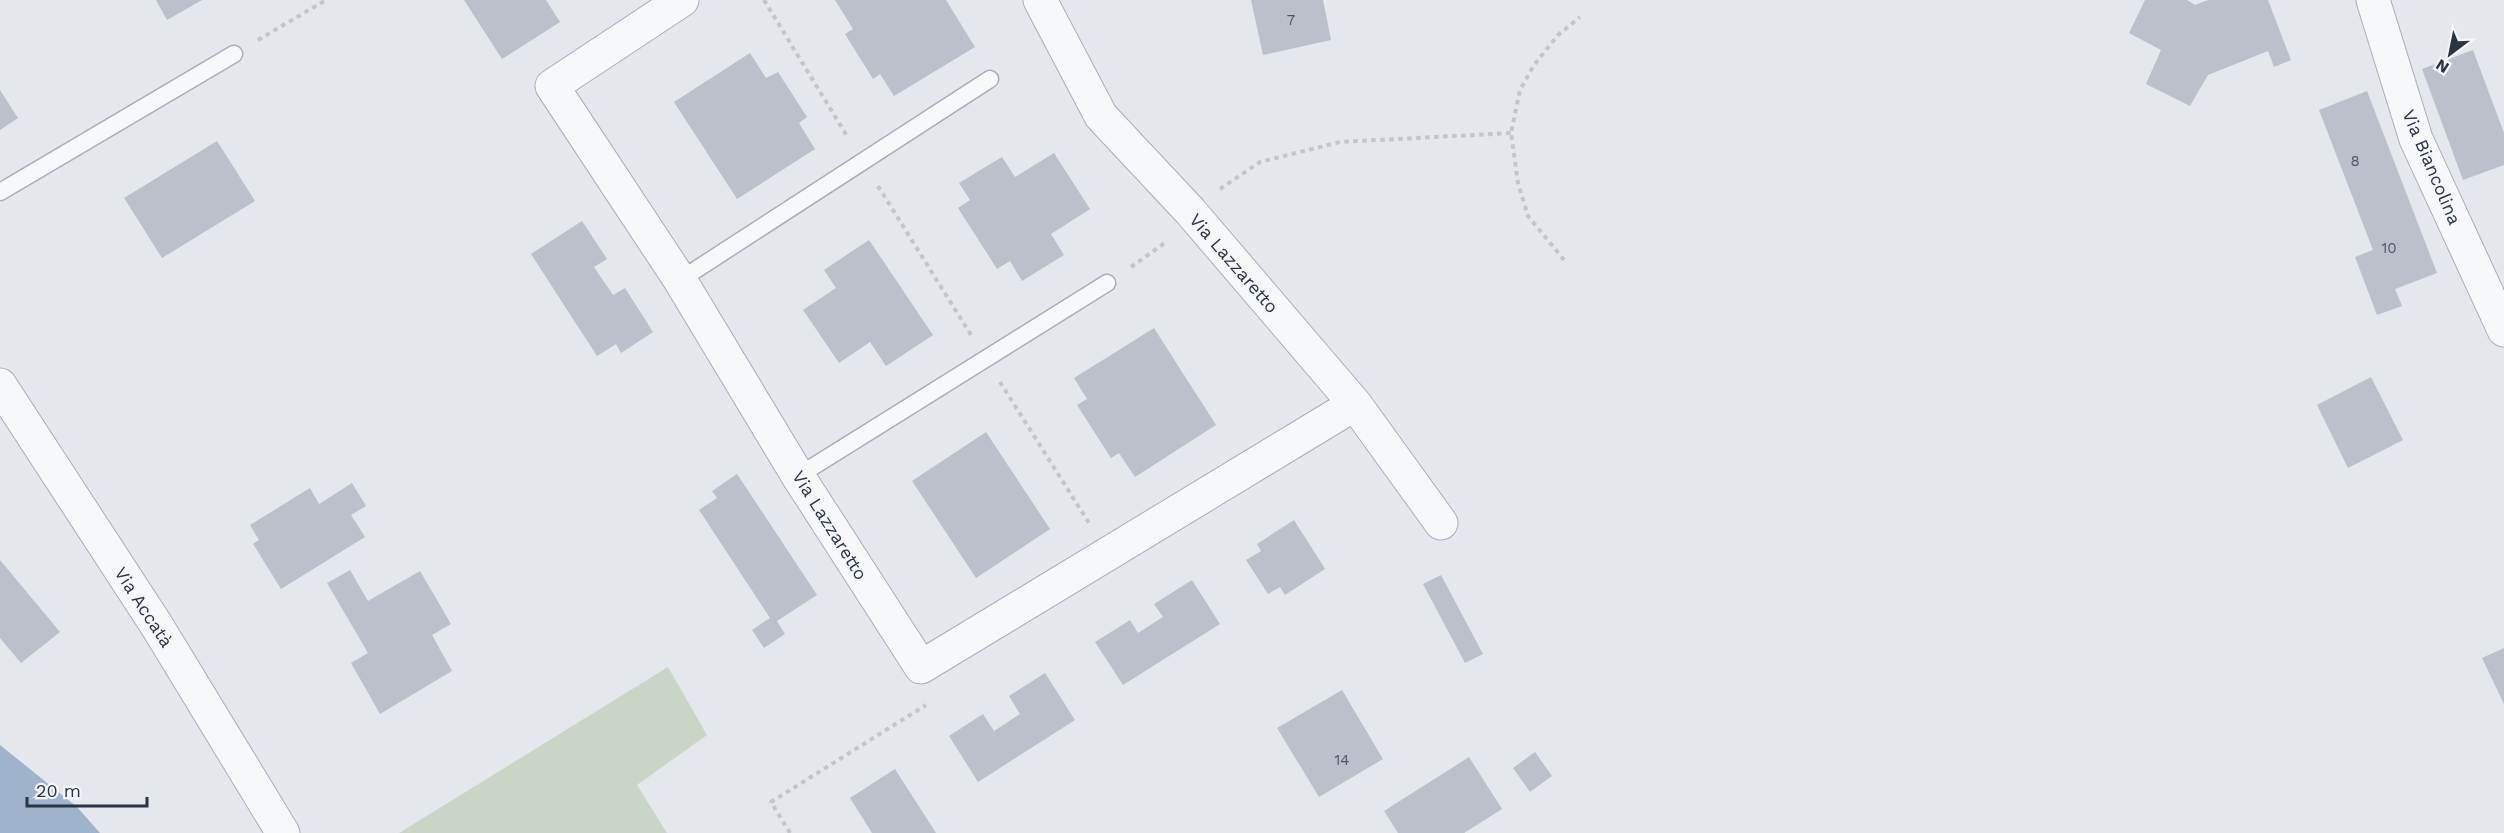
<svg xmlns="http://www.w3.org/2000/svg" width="2504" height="833" viewBox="0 0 2504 833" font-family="'Work Sans',sans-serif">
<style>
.green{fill:#c9d6c5}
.water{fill:#9fb4cc}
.building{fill:#bbc0ca}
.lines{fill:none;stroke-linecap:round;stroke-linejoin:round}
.lane-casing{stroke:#a9aeb7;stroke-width:19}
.street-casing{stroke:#a9aeb7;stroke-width:35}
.path{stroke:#c2c5cb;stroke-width:4;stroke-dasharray:4.5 4.5;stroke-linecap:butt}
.lane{stroke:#f7f8fa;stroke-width:16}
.street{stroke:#f7f8fa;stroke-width:33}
.labels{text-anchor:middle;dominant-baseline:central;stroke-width:4.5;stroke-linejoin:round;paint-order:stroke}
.number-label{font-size:15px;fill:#4f5766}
.street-label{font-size:18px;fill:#2b3445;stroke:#f4f6f9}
</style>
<rect width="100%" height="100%" fill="#e4e7ec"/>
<path class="green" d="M668,667L707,735L637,785L667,833H399Z"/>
<path class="water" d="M0,745L77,807L100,833H0Z"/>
<path class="building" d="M156,0H202L167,20Z
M464,0H546L560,22L502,59Z
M835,0H946L975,47L894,96L880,74L873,79L845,34L853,29Z
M1251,0H1323L1331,40L1263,55Z
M2145,0H2187L2195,5L2208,0H2268L2291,60L2274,67L2268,51L2208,75L2190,106L2146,84L2161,50L2129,33Z
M2473,50L2504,133V165L2463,180L2422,69Z
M750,53L766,78L778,72L807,117L799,123L815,149L737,199L674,102Z
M0,90L18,118L0,130Z
M2367,91L2437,273L2395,289L2402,306L2377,315L2355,257L2373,250L2319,110Z
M217,141L255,201L162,258L124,198Z
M1054,153L1090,209L1051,234L1064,255L1022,281L1010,261L997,269L958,208L970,200L959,183L1002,157L1015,177Z
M582,221L607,259L594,267L613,295L625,288L653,332L621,353L616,344L597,356L531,254Z
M869,240L933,335L886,366L870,342L839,363L803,310L836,288L824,270Z
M1154,328L1216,425L1135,477L1119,453L1111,458L1077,405L1087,399L1074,378Z
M2371,377L2403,440L2348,468L2317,405Z
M986,432L1050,529L976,578L912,481Z
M737,474L817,595L777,621L785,634L764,648L752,630L770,618L699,510L717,498L712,491Z
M352,483L366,506L351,515L365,537L281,589L253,544L259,540L250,525L310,488L319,504Z
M1294,520L1325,569L1285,595L1280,587L1268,594L1246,560L1261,551L1257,544Z
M0,560L60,632L21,663L0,638Z
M350,570L368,601L420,571L451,624L432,635L452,671L380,714L351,663L368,653L327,583Z
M1441,575L1483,654L1465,663L1423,584Z
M1192,580L1220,624L1123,685L1095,642L1130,620L1138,633L1163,617L1154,604Z
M2504,648V704L2482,658Z
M1045,673L1075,720L978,782L949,736L983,714L994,731L1020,714L1009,696Z
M1342,690L1383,759L1319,797L1277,728Z
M1535,752L1552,776L1530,792L1513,768Z
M1469,757L1502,809L1464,833H1398L1384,811Z
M895,769L936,833H872L850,798Z"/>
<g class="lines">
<g class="lane-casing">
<path id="lane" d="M0,192L234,54
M680,280L990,79
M798,476L1107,283"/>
</g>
<g class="street-casing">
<path id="street" d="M682,0L552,86L680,280L798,476L921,667L1355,404
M1040,0L1101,116L1190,211L1355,404L1441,523
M2373,0L2416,139L2504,330
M0,385L157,626L283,833"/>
</g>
<path class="path" d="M764,0L847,136
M258,40L326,0
M878,186L971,335
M1220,189L1260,162L1340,142L1511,133
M1564,260L1528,216L1518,183L1511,133L1520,90L1534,65L1558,35L1580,17
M1131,267L1166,242
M1000,382L1089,523
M790,833L771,802L926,705"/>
<use href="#lane" class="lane"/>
<use href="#street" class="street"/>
</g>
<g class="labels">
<g class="number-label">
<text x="1291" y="20">7</text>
<text x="2355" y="161">8</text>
<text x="2389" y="248">10</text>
<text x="1342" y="760">14</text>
</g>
<g class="street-label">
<text transform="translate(2432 167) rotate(67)">Via Biancolina</text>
<text transform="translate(1234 263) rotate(49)">Via Lazzaretto</text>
<text transform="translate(830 525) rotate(58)">Via Lazzaretto</text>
<text transform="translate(144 607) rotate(57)">Via Accatà</text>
</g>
</g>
<g transform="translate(2450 54) rotate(212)" stroke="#f4f6f9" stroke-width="4.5" paint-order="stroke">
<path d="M0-4.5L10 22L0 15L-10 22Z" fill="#2b3445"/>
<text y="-9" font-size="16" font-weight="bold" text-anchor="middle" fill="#2b3445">N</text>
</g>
<path d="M27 797v9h120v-9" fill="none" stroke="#2b3445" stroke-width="3"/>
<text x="36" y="797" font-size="18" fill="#2b3445" stroke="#f4f6f9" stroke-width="4.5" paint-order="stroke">20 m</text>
</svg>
